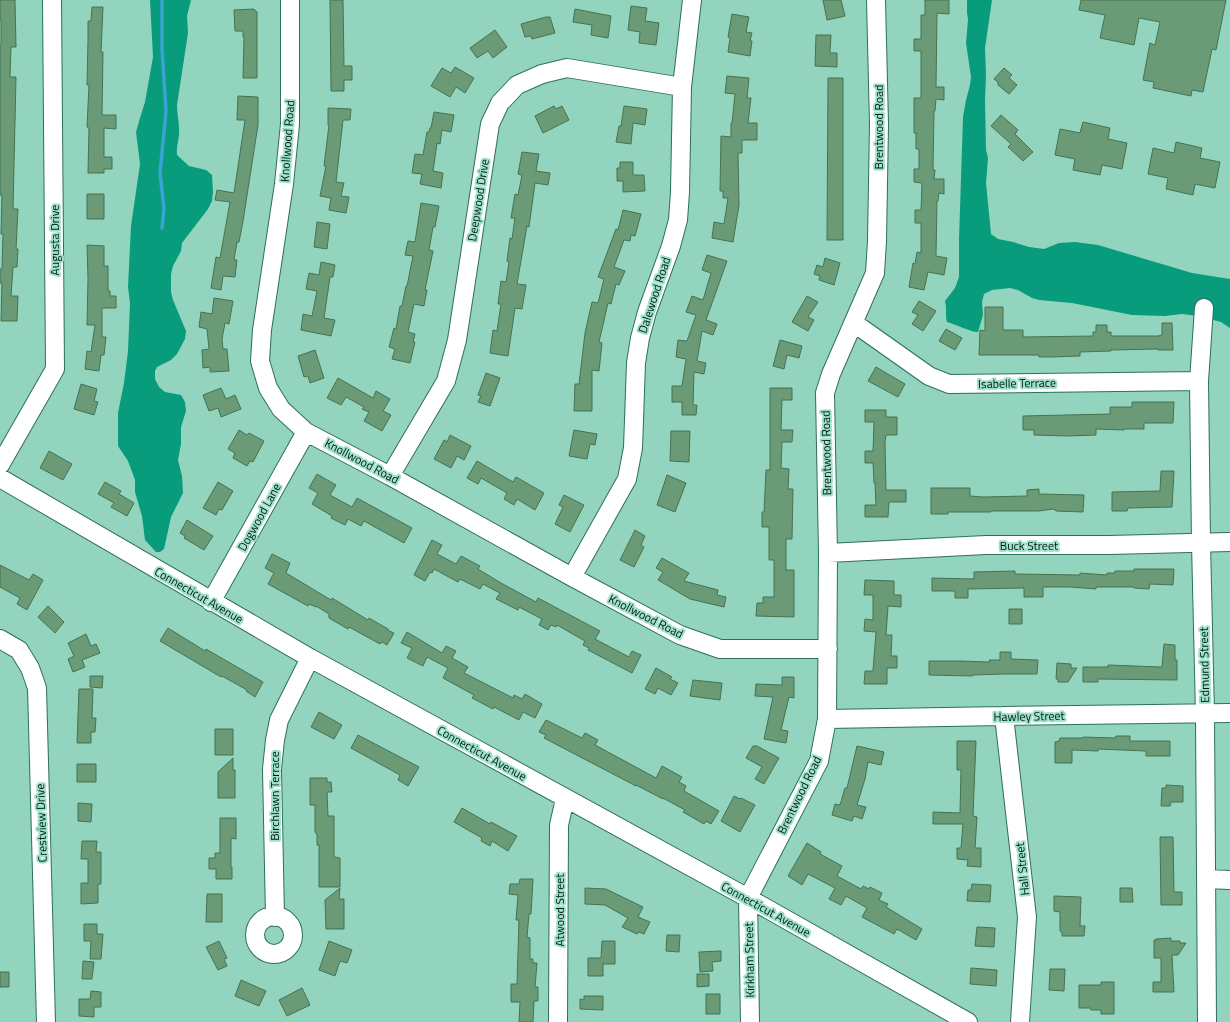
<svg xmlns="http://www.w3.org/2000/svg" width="1230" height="1022" viewBox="0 0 1230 1022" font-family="'Titillium Web',sans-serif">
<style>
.forest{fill:#089b7c}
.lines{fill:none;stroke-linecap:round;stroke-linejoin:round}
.stream{stroke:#39a3d3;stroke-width:3.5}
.building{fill:#6b9a77;stroke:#457352}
.minor-casing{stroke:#2e6f5d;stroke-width:20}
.minor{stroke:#fff;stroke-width:18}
.labels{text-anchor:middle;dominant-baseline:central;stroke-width:4;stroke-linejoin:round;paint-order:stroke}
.street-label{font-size:12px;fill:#011b14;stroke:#a0e1cc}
</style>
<rect width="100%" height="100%" fill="#93d4bf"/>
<path class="forest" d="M150,0H191L187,16L188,33L177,105C177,114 179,121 179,129C180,138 176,145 177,155L189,166L206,170L212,175L213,192L212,201L208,209L182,243L181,251L173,266L171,274V292L173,300L186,331L185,339L177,354L171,360L157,367L155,371V379L159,387L165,392L181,395L185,402L186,411L181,427V444L178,460L182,476L183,493L171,517L164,549L160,552H156L145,540L142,516L135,492V480L128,461L118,446V413L124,383L128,351L130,303L128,287L131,226L140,164L136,132L140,118L145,102L153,57Z
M967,0H992L985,48L986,75L985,100L986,150L988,158L986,183L991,234L998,239L1013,242L1029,247L1044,249L1059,243L1075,242L1098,245L1192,273L1230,279V328L1221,322L1198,316L1182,314L1165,316L1132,315L1072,303L1039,300L1032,298L1018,290L1010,288L992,290L984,294L982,302L983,315L978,332C970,332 955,324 947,322C945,316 947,309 945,301L955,288L959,277V239L963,117L966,100L970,85L971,77L966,43L968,20L967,12Z"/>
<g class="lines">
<path class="stream" d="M162,0V48L166,111L160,173L164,209L162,228"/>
</g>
<path class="building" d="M0,0H15L16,47H11L10,77H16L13,209H18L16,249H18L17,267H13L11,296H18L17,321H1L2,283H0V269H2L3,234H1L2,195H0V45H1V20H0Z
M330,0H343L344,66H352V80H344V91H331Z
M823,0H841L845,16L827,20Z
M925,0H949V14L937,13L936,87H944V100L936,99L935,111H934L933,170H935L934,179H944V194L939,193L938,201H937L936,256L947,258L944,275L928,272L924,290L909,287L913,263L915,264L917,252L921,253V223H915V210H921L922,183L914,182V169H919V149H916V133H914V98H921V51H914V39H921V15H925Z
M1081,0H1226L1216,50L1212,49L1203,92L1192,90L1191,96L1153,88L1154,82L1143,80L1150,43L1155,45L1160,22L1139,18L1134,45L1100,38L1105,15L1079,10Z
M631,6L647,8L645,21L659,23L656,45L639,43L640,32L628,30Z
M92,7H103L101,52H103L102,115H116V129L104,128V157H112V169H104V173H88L89,128L87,127L89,85H87L88,40V21H91Z
M254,9L257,12V78H243L244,37H243V31H235L234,10Z
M575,9L611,16L608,38L591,35L592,25L573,22Z
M732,14L749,17L746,32L752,33L750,41H752L750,56L728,52L730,38L728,37Z
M546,17H550L555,33L532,39L531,36L525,37L521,24Z
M495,30L507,47L493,58L488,51L477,58L470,48Z
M816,35H831L830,53H837V67L815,66Z
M455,67L474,78L465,93L456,87L450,97L431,86L442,68L451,73Z
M1004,68L1012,75L1009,78L1017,85L1009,94L998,85V82L994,79Z
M727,76L749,78L747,98H751L748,123H757V140H742V153H738L739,205L733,242L712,238L714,222L724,224L728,198H723V191H720L721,136L731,137V123H732L735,94L725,93Z
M828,78H843V240H827Z
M238,96L258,97V125L243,221L239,242H237L234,260H237L235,277L223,276L221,290L211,288L216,257L220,258L230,202L215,200L217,190L234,193L245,120H237Z
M554,106L556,109L562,106L569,120L543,133L535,116Z
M624,106L647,109L645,125L633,123L631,144L616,142L619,126H621Z
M328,108L351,109L350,120H343L336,182L344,183L341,196L349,197L346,213L329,210L331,198L320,196L326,166H324L329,125H328Z
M434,112L454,115L451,132L442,130L440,144L437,143L433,171L443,173L441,188L420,184L422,174L412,173L415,154L423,155L427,132H429L430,128H431Z
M1001,115L1018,130L1015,134L1033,152L1023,161L1008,147L1011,144L991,126Z
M1083,122L1110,128L1108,139L1127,143L1122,169L1102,165L1100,175L1073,170L1075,159L1055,155L1060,129L1080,133Z
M1176,142L1202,148L1200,158L1220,162L1215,188L1195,184L1193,195L1166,189L1168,178L1148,174L1153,148L1174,153Z
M522,152L539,154L536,171L550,173L548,185L535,183L529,227L527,226L517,284L526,285L522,309L515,308L508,356L490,353L493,330L497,331L501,304H498L501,281L506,282L509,262L507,261L510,238L512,239L515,218H511L515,194L518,195L522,175L518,174Z
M620,162H633V175H644L645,191L623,192V181H617V168H620Z
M87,194H104V219H87Z
M421,203L439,206L435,227H433L429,250L433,251L425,290H427L424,306L414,304L408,332L415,334L413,342H415L410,363L392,359L395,349L389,347L394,328L396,329L400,306H402L406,286H407L413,256L405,255L408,241L415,242Z
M623,210L641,214L635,236L631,235L630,241L624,240L614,267L625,271L619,285L616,284L611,304L608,303L599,342L602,343L599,371L592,370V411H574L575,384H579L585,333L592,302L598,303L604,279L598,277L616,229L618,230Z
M317,222L330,224L327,249L314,247Z
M87,245L104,246V266H108V291H110V296H116V308H102V337H106L104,355H101L99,371L85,369L87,351L91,352L95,325H87L88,279Z
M707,255L727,261L706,320L717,324L713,335L702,331L697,361L706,363L704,374L694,372L693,405H697L696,415H682V402H672V386H682L686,359L676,357L678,340L687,341L696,315L686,312L692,296L703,300L711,273L702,270Z
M825,258L840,263L834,285L819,280L820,276L814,274L817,265L823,267Z
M321,262L335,265L333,277H330L324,318L335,320L331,336L301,330L303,314L312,316L317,291L306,289L309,273L319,275Z
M807,296L818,302L808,317L814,320L808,331L792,322Z
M214,298L233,301L229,324L225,323L222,339L223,349H227L229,371L210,372V367L203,368L202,350L209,349L207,329L199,327L201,312L212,314Z
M919,301L936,311L923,331L912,324L918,315L912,312Z
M985,307H1003V330H1023V337L1093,336V332H1096V325H1107V332H1111V336H1158L1162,335V323H1172L1173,350H1158V349L1111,350V351L1080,352V356L1052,357H1039V355H979L980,330L985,331Z
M946,329L962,338L955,350L939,341Z
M780,340L802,346L799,358L787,355L784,369L773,366Z
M315,350L324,378L310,383L308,376L304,377L298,356Z
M876,367L905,384L898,397L868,381Z
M486,373L500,378L490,406L478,402L481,396L478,395Z
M338,378L373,398L376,391L390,399L383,411L391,415L382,431L364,421L369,412L362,409L364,407L346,397L341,405L327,398Z
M81,384L97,389L94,401L98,402L94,415L74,409Z
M221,388L226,399L235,395L241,409L221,417L218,408L209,411L203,395Z
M770,388H792V400H782L781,430H793L792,442H782L781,468L789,469L788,489H793L792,539H786V570H794V617L756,616L757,603H763V597H774V560H769V527H762V512H764L766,470H770Z
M1132,402H1174L1173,423H1144V429H1124V430L1096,429V435L1068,436L1034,435V430H1023V416L1110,414V407H1132Z
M865,410H886V417H897V435H886L885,442L886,490H906V502H889L888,517H865V505H876L875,483H874L873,463H865V451H873L874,422H865Z
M239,430L247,435L249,433L264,441L253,462L250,461L247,466L233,458L235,453L228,449Z
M574,430L597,434L595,445L590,444L587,459L569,456Z
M671,431H690L689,462L670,461Z
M450,435L471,446L464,460L457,456L451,468L434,459L444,440L447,442Z
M49,451L72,464L63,480L40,468Z
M477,461L513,482L516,477L544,493L535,510L517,499L514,505L504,499L507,493L481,478L478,484L467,478Z
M1161,471H1174L1172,507L1128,508L1127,511H1112V492L1160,491Z
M317,474L336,485L330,495L352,507L357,498L412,528L404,543L364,521L361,526L348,519L345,525L331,518L332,516L312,504L318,493L309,488Z
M667,475L686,483L675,512L657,505Z
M105,482L121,491L119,494L134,503L127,516L111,507L114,503L98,494Z
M218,482L233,491L222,510L219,509L216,515L203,508Z
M931,488H970V496L983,497L1027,496V490L1039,489V494L1084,495L1083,512L1056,511L1054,509L1038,511H991V512H948V514H931Z
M564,495L584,505L570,532L555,524L563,507L559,505Z
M187,520L213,536L204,550L184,538L185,536L180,533Z
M635,530L645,536L641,545L644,547L634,567L620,560Z
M432,540L442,545L437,554L456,564L461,556L480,566L478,569L501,583L536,602L538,598L600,631L595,639L629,657L632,651L641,655L632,673L588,650L589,648L583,645L585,641L557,625L556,627L551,625L548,630L539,625L542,619L519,607L518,610L496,599L500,593L483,584L480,589L460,579L458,582L434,569L432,573L430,572L425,581L414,575Z
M272,554L290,563L286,573L331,600L332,598L368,620L369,618L388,629L389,631L394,633L387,645L382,642L380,644L349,627L348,629L329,618V614L316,606V607L309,604L308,606L268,584L274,573L265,568Z
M662,558L689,573L684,581L718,590L717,595L726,597L724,607L690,599L658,580L663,572L656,568Z
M0,565L29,580L33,574L43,580L27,610L17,604L20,598L0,587Z
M1134,569H1174L1173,585L1150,584L1149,589L1134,588V587H1096V589L1070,587H1043V597H1024V588L968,589V598H955V591H932V578L974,579V572L1015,571V574L1080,575V573L1107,575V573H1115V571H1134Z
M865,580L894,581V595H901V607L888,606L886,635H892L891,656H897V668H887V684H864L865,671H873L876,632L864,631L865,619L873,620V595H864Z
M48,606L64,622L55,633L38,617Z
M1009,609H1022V624H1009Z
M168,628L205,651L206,649L263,682L255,697L246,691L247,690L222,676L221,677L160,641Z
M407,632L442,653L446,646L456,651L452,658L468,667L464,673L513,698L514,695L522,699L525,694L542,704L535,718L523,712L519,720L494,707L493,709L472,698L474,695L443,678L448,668L427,657L423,666L407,658L412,648L401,643Z
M86,634L91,646L96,644L100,653L82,660L85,667L73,672L68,659L74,656L68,643Z
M1164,644L1175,645V660H1177V680L1098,679V682H1083V667H1108V665L1162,667Z
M1000,652H1011V659L1038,660L1037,674H1003L973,675L972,676L929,675V661H960L990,662L989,660H1000Z
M1057,663L1071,664V668H1077L1068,682H1058V679H1056Z
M656,668L672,677L670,679L678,683L671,695L658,688L655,694L645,689Z
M90,676H103L102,688L90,687Z
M782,677H794V698L789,697L781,730L788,731L786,743L764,739L773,697L755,696L756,684L782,685Z
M693,680L722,683L720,700L690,696Z
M79,689H93L92,718H96L95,732H91V743H77Z
M319,712L342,725L334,739L311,727Z
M546,720L582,738L585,733L598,740L595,745L656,778L662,766L682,777L679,782L686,786L684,791L719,811L711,824L706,821L704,824L683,812L685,810L663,798V799L636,785V786L544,738L546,735L539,732Z
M215,729H233V755H215Z
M358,735L419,767L408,786L398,780L400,775L351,748Z
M1116,736H1130V741H1170V756H1146V751L1098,749V751L1072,750V763H1055V742L1059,741L1060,738H1083V737L1115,738Z
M957,741H976L973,816L977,817L975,848H981V867L967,866L968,860L957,859V848H961L963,824H933V812L960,813L961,770H957Z
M753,746H757L779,758L764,784L755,779L762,767L746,758Z
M857,746L884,752L881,765L868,762L865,779L857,805L866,807L862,819L854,816L852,821L832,815L835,804L840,805L845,788H847Z
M233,758V770H235V798H218V772Z
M77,764H96V782H77Z
M310,778H327V782H331L332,792H327L328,816H334V857L340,858V887H319V845H317V835L315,832V805H310Z
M1166,785L1183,786V802H1171L1170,806H1161L1162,788H1166Z
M734,796L740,799L741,798L755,805L740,832L721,821Z
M78,803L92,804L91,822L78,821Z
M462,808L490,824L491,822L517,836L508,851L492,841L490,846L481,841L482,838L454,822Z
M220,818H236V839L231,838V867H232V879H216V869H209V858H215V853H220Z
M1160,837H1173L1174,892H1182V905H1161Z
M82,841H97L96,852H101V884H98V903L81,904V883H88V859H81Z
M807,843L821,852L820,854L842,866L837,876L861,889L863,886L869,889L870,887L882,893L879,900L888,904L886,907L922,929L916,940L897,929L894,934L862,917L867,908L846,896L841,905L829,899L835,888L808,874L802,885L788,876Z
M520,879H533L531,914H529L527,937L530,938V959H533V963H537L535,987H538V1001H534L533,1022H519L520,1002H511V984H517L519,920H516L518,895L509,894L510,884H519Z
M972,884L991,885L990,902L967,901L968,890H971Z
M340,888L339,899H344V929H326L325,900Z
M585,888L606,889L643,907L638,917L650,922L644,934L639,932L637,934L622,927L628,918L605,905L585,904Z
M1120,888H1132L1133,902H1120Z
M207,894H222V922H206Z
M1054,896L1081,897L1080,926H1085L1084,936H1062V932L1060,931V912L1054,911Z
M84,924H97V934H103L101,959H90L91,941H84Z
M977,927L995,928L994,947L975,946Z
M667,935H680L679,952L666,951Z
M1171,938V941H1180V943H1186L1178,955H1172L1174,992H1153V982H1161V958H1154V940H1156V939Z
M219,941L227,958L224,959L227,966L218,970L206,947Z
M329,941L352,950L347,963L340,961L335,976L319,970Z
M602,941H615V964H603V976H588V958H601Z
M721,951V961L712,962L713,971L700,972L699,952Z
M83,961L94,962L92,979H82Z
M971,968L997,970L996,986L970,984Z
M1050,969H1065L1064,991L1049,990Z
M0,972H9V987H0Z
M697,974H709V986L697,987Z
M241,980L266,991L259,1006L235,996Z
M1101,982H1114V1014H1101V1010H1091L1090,1008H1079V985H1101Z
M302,988L310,1005L287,1016L279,1000Z
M91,991L101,992V1007H94V1017L79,1016V999H90Z
M706,994H720V1014H706Z
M584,996H603V1010L580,1009V999L584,1000Z"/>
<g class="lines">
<g class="minor-casing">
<path id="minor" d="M290,0V124L284,184L262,330L260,361L268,388L281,409L306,432L390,476L572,577L680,635L720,649H828
M1204,308L1199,381L1201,543L1205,714L1207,1022
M854,323L929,376L949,384L1199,381
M0,465L55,369L52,0
M390,476L446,381L457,340L490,124L500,103L517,85L542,74L567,68L682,87
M0,478L310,658L748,898L968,1022
M828,553L986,545H1109L1230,542
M572,577L627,479L633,448L636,363L640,338L647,312L671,246L678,220L680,192L682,87L692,0
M211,602L306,432
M0,639L19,650L30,668L37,688L46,1022
M1004,716L1027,917L1020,1022
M827,719L1004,716L1230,713
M1206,879L1230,880
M255 935a19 19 0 1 1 38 0a19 19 0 1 1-38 0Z
M275,917L272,769L275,740L279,720L310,658
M558,1022L559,825L565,799
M750,1022L748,898L819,761L827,719L828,553L825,393L831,374L875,273L877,241L879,124L876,0"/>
</g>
<use href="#minor" class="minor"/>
</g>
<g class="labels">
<g class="street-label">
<text transform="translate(878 127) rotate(-90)">Brentwood Road</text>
<text transform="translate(287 141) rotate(-86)">Knollwood Road</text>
<text transform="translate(478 200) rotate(-81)">Deepwood Drive</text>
<text transform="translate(54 240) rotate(-90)">Augusta Drive</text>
<text transform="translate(654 295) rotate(-72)">Dalewood Road</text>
<text transform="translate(1017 383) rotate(-1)">Isabelle Terrace</text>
<text transform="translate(826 453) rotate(-91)">Brentwood Road</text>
<text transform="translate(362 461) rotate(28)">Knollwood Road</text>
<text transform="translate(259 517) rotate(-61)">Dogwood Lane</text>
<text x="1029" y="545">Buck Street</text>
<text transform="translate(199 595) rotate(30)">Connecticut Avenue</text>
<text transform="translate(646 616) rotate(27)">Knollwood Road</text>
<text transform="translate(1204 665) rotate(-91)">Edmund Street</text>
<text transform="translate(1029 716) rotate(-1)">Hawley Street</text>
<text transform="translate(482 753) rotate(29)">Connecticut Avenue</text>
<text transform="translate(799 795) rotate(-64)">Brentwood Road</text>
<text transform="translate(274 796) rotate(-90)">Birchlawn Terrace</text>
<text transform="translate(41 823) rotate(-92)">Crestview Drive</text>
<text transform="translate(1022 869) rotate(-96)">Hall Street</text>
<text transform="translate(766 909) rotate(29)">Connecticut Avenue</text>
<text transform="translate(559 910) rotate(-90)">Atwood Street</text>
<text transform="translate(749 960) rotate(-91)">Kirkham Street</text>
</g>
</g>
</svg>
